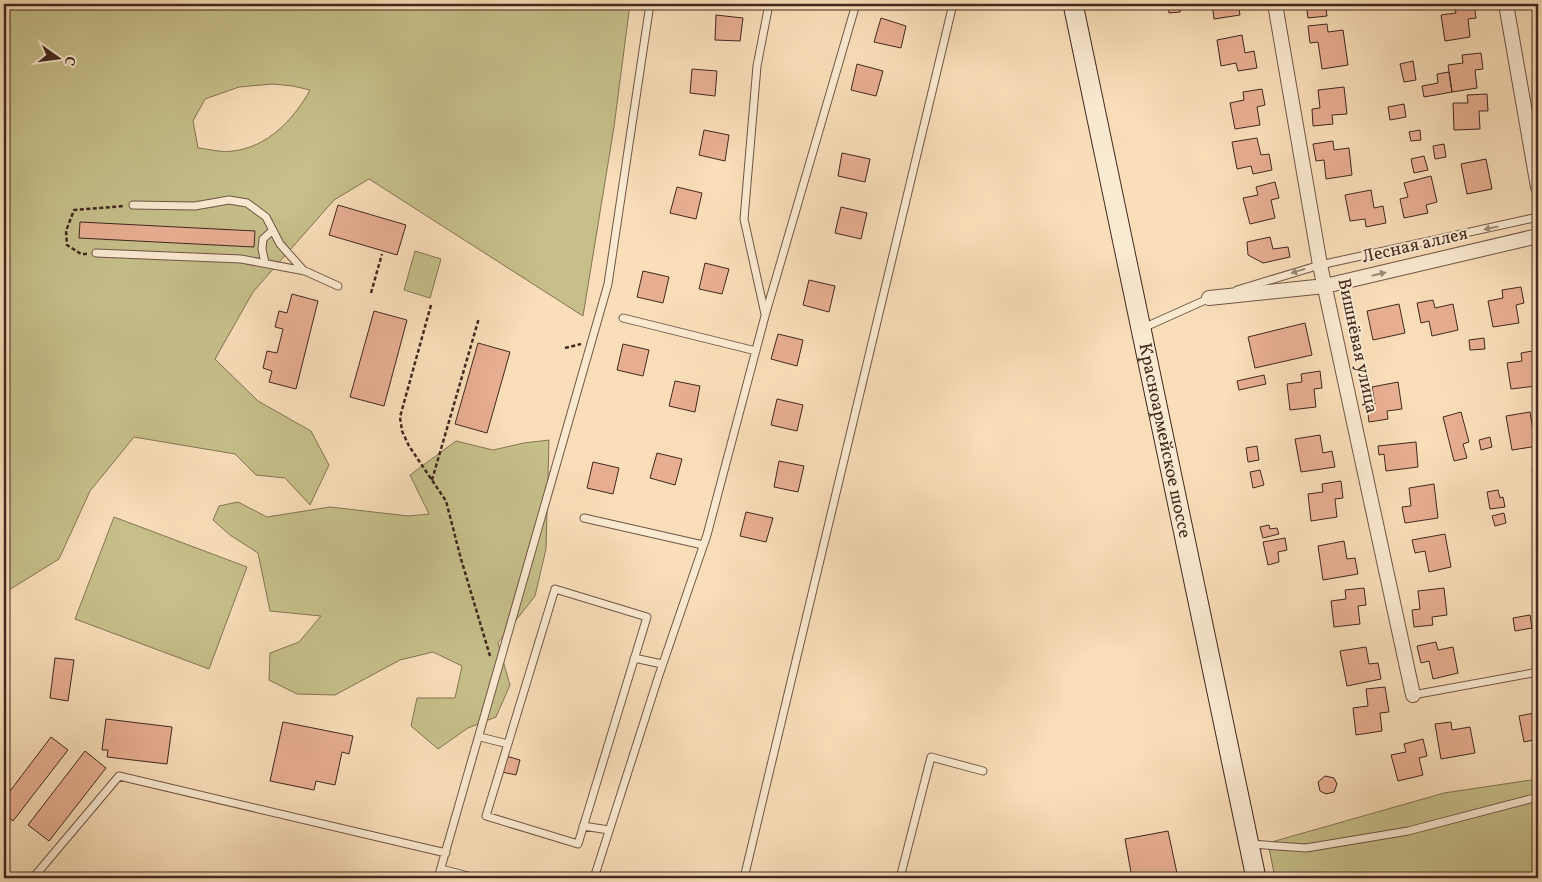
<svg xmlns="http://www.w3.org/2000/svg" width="1542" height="882" viewBox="0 0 1542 882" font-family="Vollkorn,serif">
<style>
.green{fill:#c6bf8a;stroke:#847454;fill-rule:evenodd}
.building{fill:#e8ae92;stroke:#42281e}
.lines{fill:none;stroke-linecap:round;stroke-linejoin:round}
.service-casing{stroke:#705645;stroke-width:9}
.minor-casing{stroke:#705645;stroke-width:16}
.secondary-casing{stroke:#42281e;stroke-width:21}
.path{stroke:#42281e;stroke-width:2.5;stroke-dasharray:4 2.5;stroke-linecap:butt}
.service{stroke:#fbead2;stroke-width:7}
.minor{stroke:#fbead2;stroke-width:14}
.secondary{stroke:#fbead2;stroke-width:19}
.oneway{fill:#9e8978}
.labels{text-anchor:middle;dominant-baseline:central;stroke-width:4;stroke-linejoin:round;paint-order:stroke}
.street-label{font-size:18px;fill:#42281e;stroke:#fbead2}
</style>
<rect width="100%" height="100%" fill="#f9deb9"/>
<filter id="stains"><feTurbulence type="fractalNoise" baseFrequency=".004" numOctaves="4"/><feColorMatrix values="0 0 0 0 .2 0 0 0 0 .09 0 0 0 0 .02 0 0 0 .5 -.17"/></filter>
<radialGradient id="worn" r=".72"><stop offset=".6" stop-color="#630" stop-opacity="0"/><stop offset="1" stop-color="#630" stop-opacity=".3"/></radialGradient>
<path class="green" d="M4,4H630L614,127L583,316L369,179L334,200L253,292L215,359L258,401L311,431L329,465L310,505L285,478L256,475L235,454L134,437L90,491L59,559L4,593ZM272,84L293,86L310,90C294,119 268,147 233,151C222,153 209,149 198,148L193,121L205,99L239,87Z
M415,251L441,259L430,298L404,290Z
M549,440L546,549L535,596L498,643L510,685L496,717L468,728L438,749L411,726L417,698H455L462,666L433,652L400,660L335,695L297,694L269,680L270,653L299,642L321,616L270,611L258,553L230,535L213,520L219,506L238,502L267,517L330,507L408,516L429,514L410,475L456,441L493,450L524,443Z
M114,517L247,567L209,669L75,619Z
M1538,779V878H1275L1268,843L1444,793Z"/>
<path class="building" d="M1168,4H1184L1180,12L1169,13Z
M1212,4H1238L1240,15L1214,19Z
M1306,4H1341V7L1326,8L1327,16L1308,18Z
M1474,4L1476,18L1468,19L1470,37L1445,41L1441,15L1456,13L1454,5Z
M716,15L743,18L740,41L715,40Z
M881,18L906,26L901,48L874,42Z
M1327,24L1328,32L1343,30L1348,65L1322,69L1318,42L1310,43L1308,26Z
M1242,35L1245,53L1254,51L1257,68L1238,71L1236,63L1221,66L1217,40Z
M1481,53L1483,69L1475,70L1477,88L1452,92L1448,65L1463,63L1462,55Z
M1413,61L1416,80L1404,82L1400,64Z
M857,64L883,71L876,96L851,90Z
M692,69L717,71L715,96L690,93Z
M1449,72L1452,92L1424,97L1422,86L1438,83L1437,74Z
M1344,87L1347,114L1332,115L1333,124L1313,126L1312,109L1320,108L1318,90Z
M1262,89L1265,105L1257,107L1260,125L1235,129L1230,103L1244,100L1243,92Z
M1487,94L1488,111H1479L1480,129L1454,130L1453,103H1468L1467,95Z
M1404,104L1406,117L1390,120L1388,107Z
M704,130L729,135L725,161L699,155Z
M1420,130L1421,140L1411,141L1409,132Z
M1257,138L1261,155L1269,154L1272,170L1253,174L1251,166L1237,169L1232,142Z
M1333,141L1334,150L1349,148L1352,175L1326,179L1324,160L1316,161L1313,144Z
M1444,144L1446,157L1435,159L1433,146Z
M842,153L870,159L865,182L838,176Z
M1424,156L1428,170L1414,173L1411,159Z
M1486,159L1492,189L1467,194L1461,164Z
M1431,176L1437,202L1426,205L1428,213L1404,218L1400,199L1408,197L1404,183Z
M1275,182L1279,198L1271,200L1275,218L1250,224L1243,198L1258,195L1256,187Z
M677,187L702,193L696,219L670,213Z
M1371,190L1374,208L1383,206L1386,223L1366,227L1365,219L1350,221L1345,195Z
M338,205L406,225L397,255L329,235Z
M841,207L867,213L861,239L835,233Z
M80,222L255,231L254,247L79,238Z
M1270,237L1273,249L1288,247L1290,257L1263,263L1248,255L1247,242Z
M705,263L729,269L722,294L699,289Z
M643,271L669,277L663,303L637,297Z
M809,280L835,286L829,312L803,305Z
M1521,287L1524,303L1516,305L1519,323L1493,327L1488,301L1503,298L1502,290Z
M292,294L318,301L296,389L269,382L272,371L263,368L267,351L277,353L283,329L275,327L279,311L287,313Z
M1433,300L1435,308L1453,304L1458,330L1432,336L1429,321L1421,323L1417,303Z
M1399,304L1405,333L1373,340L1367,311Z
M374,311L407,320L384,406L350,397Z
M1305,323L1312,355L1255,368L1248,337Z
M778,334L803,340L797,366L771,359Z
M1484,338L1485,349L1470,350L1469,340Z
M478,343L510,352L487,433L455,424Z
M623,344L649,350L643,376L617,370Z
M1538,350V367L1534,368L1536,386L1511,389L1507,363L1522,361L1521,353Z
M1320,371L1322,388L1314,389L1316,407L1290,410L1287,384L1302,382L1301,374Z
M1264,375L1266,384L1239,390L1237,381Z
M675,381L700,386L695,412L669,406Z
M1398,382L1402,409L1387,411L1388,419L1369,422L1367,406L1375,404L1372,387Z
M777,399L803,405L797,431L771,425Z
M1461,412L1469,442L1463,444L1467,458L1454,461L1443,417Z
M1530,412L1533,430L1538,429V446L1512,450L1506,416Z
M1320,435L1323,453L1332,451L1335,467L1301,472L1295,439Z
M1490,437L1492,447L1481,450L1479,440Z
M1416,442L1418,467L1386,471L1384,454L1379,455L1378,446Z
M1257,446L1259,460L1248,462L1246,448Z
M657,453L682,459L675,485L650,478Z
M779,461L804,466L798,492L774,487Z
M593,462L619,468L613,494L587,488Z
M1538,469V496H1536L1532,470Z
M1260,470L1264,485L1253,488L1250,472Z
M1341,481L1343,498L1335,499L1337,517L1311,521L1308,494L1323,492L1322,484Z
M1434,484L1438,518L1405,523L1402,507L1411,506L1409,488Z
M1498,490L1500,498L1503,497L1505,507L1490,509L1487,492Z
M746,512L773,518L766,542L740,536Z
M1504,513L1506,523L1495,526L1492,516Z
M1269,525L1270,529L1277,528L1279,534L1263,538L1260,527Z
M1445,534L1451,567L1429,572L1425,551L1415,553L1412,540Z
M1285,538L1287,550L1278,552L1279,562L1268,565L1263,542Z
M1344,541L1347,559L1355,558L1358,574L1323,580L1318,546Z
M1364,588L1366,605L1358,606L1360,624L1334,627L1331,601L1346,599L1345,590Z
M1444,588L1447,615L1432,617L1433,625L1414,627L1412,610L1420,609L1418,591Z
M1530,615L1532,628L1515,631L1513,618Z
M1436,642L1438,650L1453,647L1458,673L1433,679L1429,661L1421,663L1417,646Z
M1366,647L1369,664L1378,663L1381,679L1347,686L1340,651Z
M55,658L74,660L68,701L50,698Z
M1385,687L1389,712L1380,713L1382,731L1356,735L1353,708L1368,706L1366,689Z
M1538,704V739L1524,742L1519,716L1534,713L1533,705Z
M106,719L172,727L167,764L107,757L108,750H102Z
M283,722L353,736L349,754L342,752L335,785L316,781L314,790L270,781Z
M1451,722L1452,730L1470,727L1475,753L1441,759L1435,724Z
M51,737L68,750L13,821L4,814V799Z
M1423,739L1427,756L1419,758L1423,775L1398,781L1391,755L1406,752L1404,744Z
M85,751L106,768L49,841L28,825Z
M506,756L520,760L516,775L502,772Z
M1325,776L1334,778L1337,784L1334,792L1326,794L1320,791L1318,782Z
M1168,831L1178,878H1132L1125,839Z
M57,872L65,878H52Z"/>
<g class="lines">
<g class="service-casing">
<path id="service" d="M133,205L195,206L229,200L247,203L266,217L280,244L304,271
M96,253L241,259L305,271L338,286
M265,263L262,249L263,239L273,230
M1237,290L1320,265L1538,217
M765,314L744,219L757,66L769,4
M623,318L756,351
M1143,328L1210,298
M584,518L703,545
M555,589L647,617L578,844L486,816Z
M634,658L662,664
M1413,695L1538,672
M480,737L508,744
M583,826L609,830
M1250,844L1306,848L1408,831L1538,797
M441,869L476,878
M33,878L119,776L446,853
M438,878L608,284L650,4
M594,878L658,678L707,535L765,316L856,4
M744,878L953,4
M900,878L931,757L983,771"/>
</g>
<g class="minor-casing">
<path id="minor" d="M1275,4L1320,265L1413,695
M1506,4L1538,187
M1209,298L1325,286L1538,236"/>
</g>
<g class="secondary-casing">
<g id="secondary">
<path id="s1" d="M1073,4L1256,878"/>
</g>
</g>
<path class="path" d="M87,254H81L67,245L66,231L74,210L124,206
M371,293L382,254
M431,305L400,417L402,431L409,446L446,501L461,559L490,656
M565,348L581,344
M432,480L479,318"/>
<use href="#service" class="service"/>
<use href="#minor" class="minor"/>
<use href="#secondary" class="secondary"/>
</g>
<defs><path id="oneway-solid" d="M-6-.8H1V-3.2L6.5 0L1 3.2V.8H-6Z" transform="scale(1.25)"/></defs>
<g class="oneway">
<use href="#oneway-solid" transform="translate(1491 228) rotate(168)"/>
<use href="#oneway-solid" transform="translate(1298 271) rotate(163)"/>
<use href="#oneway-solid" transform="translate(1379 274) rotate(-13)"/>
</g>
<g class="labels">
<g class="street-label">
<text transform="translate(1415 246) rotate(-13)">Лесная аллея</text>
<text transform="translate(1357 346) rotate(78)">Вишнёвая улица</text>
<text stroke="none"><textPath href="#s1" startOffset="446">Красноармейское шоссе</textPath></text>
</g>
</g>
<rect width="1542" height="882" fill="none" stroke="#f9deb9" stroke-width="20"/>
<rect x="5" y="5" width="1532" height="872" fill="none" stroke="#42281e" stroke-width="2.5"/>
<rect x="10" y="10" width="1522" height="862" fill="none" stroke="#42281e"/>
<g transform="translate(58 58) rotate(104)" stroke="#fbead2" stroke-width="4" paint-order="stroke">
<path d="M0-4L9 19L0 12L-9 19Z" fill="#42281e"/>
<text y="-8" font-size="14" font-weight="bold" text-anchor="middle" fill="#42281e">С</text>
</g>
<rect width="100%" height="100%" filter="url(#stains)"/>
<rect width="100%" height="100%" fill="url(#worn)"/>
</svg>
